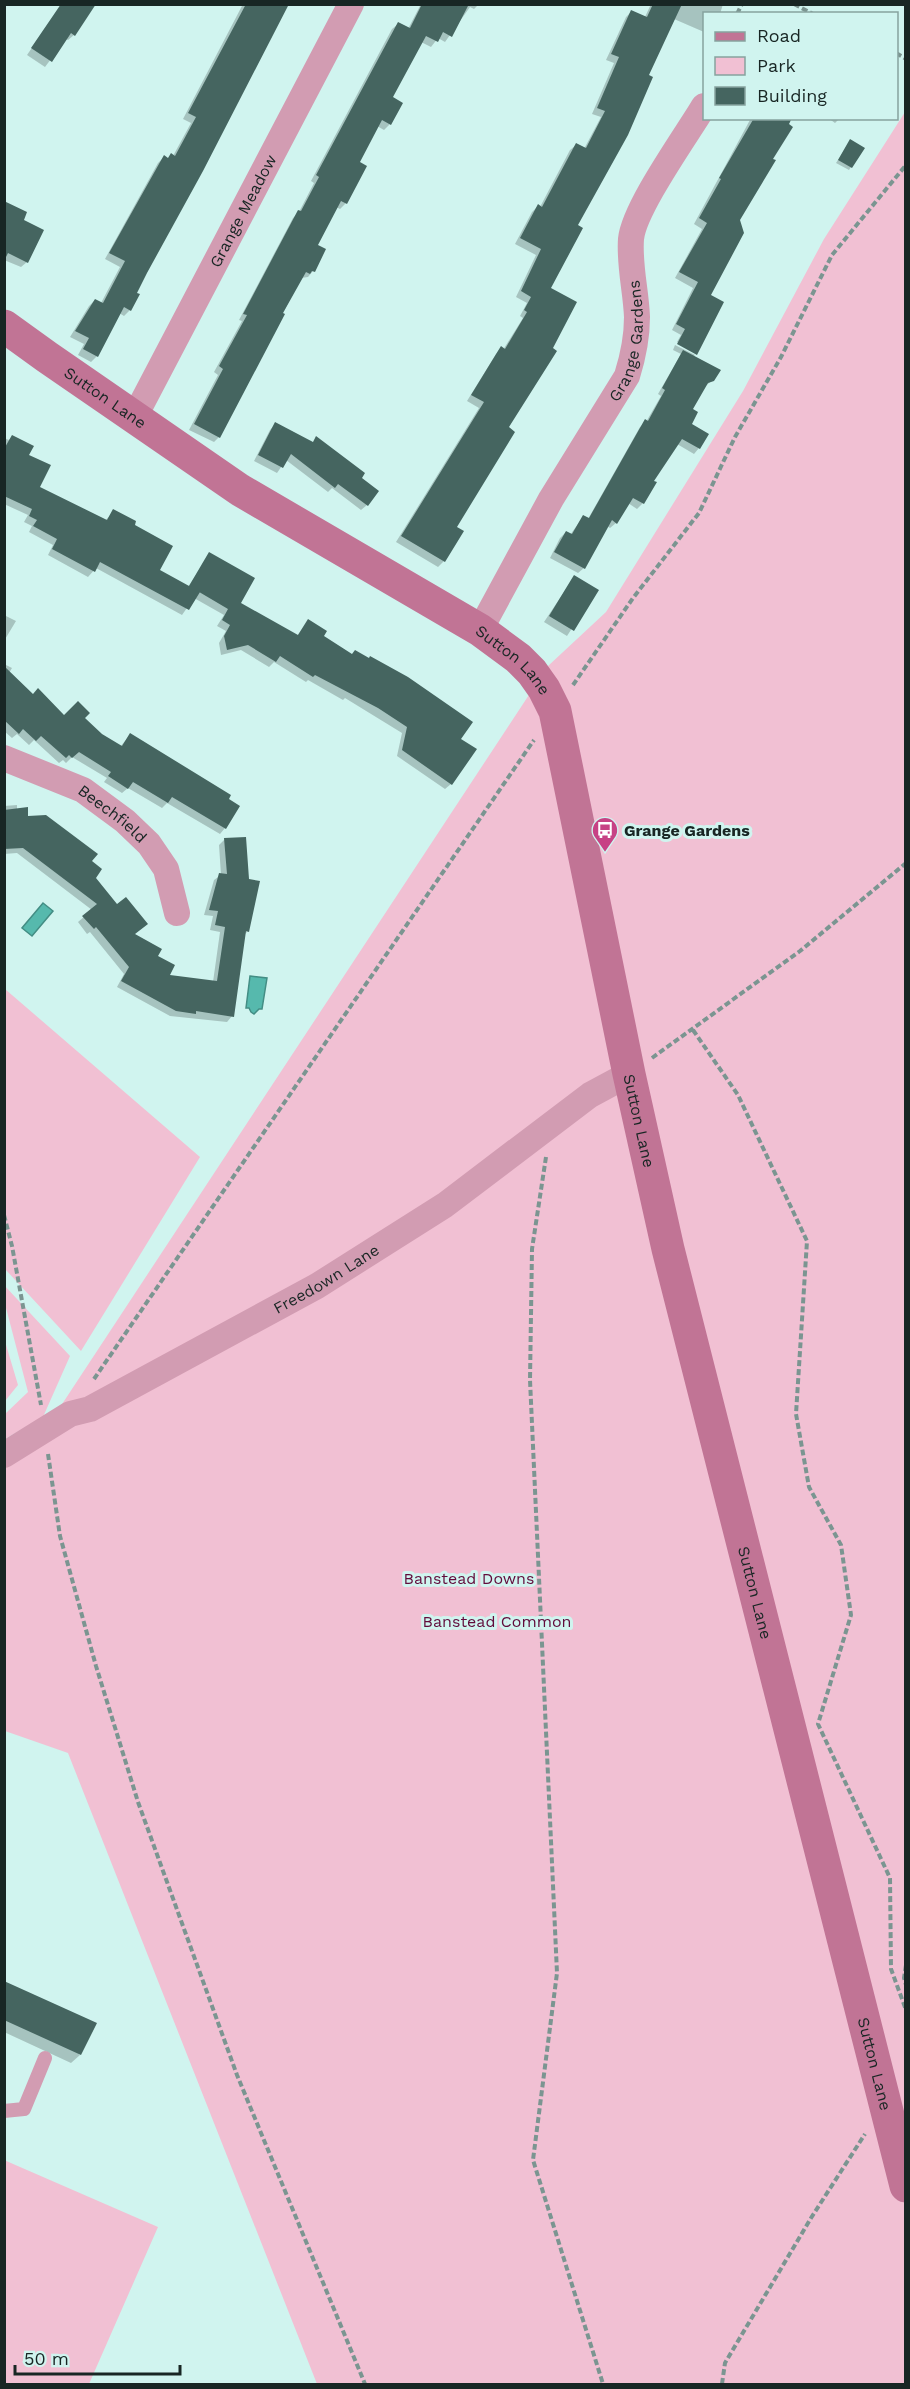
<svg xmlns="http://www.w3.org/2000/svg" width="910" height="2389" viewBox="0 0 910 2389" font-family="'Work Sans',sans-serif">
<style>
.green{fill:#f1c0d3}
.water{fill:#56b9ad;stroke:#438d84;stroke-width:1.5}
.shadow{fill:#0003}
.building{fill:#456560}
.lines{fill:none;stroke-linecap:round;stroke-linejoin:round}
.path{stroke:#7b9591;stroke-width:4;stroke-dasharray:6 3;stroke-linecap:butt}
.lane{stroke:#d29cb2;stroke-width:14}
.street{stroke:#d29cb2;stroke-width:26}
.secondary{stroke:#c17495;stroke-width:33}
.labels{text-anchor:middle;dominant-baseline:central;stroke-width:6;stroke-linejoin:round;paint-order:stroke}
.street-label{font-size:16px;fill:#182624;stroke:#d0f4ef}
.poi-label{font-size:16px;font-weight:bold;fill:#182624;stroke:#d0f4ef;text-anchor:start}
.park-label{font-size:16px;fill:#610b3b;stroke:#d0f4ef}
</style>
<rect width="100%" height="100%" fill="#d0f4ef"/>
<path class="green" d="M905,112V2384H317L68,1753L5,1731V1455L45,1430L548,666L606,612L743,391L824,239Z
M5,989L200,1157L81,1351L5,1269Z
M4,1285L70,1356L43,1417L5,1439V1414L28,1392L5,1304Z
M4,1338L18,1385L5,1401H4Z
M4,2160L158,2227L89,2384H5Z"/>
<path class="water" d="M43,903L53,911L32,936L22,928Z
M250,976L267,978L262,1009H259L254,1014L251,1012L249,1008H246Z"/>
<path class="shadow" d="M62,4L74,35L68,40L66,39L45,67L27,55Z
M243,4H287L135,293L138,295L130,310L124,316L119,313L97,356L91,362L78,355L84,344L70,337L89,306L95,300L101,303L120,267L105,259L158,163L164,157L167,159L173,156L191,123L183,119Z
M421,4H479L474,9L470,7L445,42L438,38L431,47L421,42L391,98L390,124L384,130L377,126L358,163L346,203L340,209L336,207L316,245L324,250L313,271L308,277L301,278L219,437L214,442L189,430L218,375L214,372L242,321L239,320L293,218L299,212L314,183L311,181L392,29L398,24L408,29Z
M651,4H723L720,14H704V32L674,19L576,226L549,288L507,428L455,528L444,561L438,567L396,542L479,408L467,401L496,354L501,348L503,350L523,318L520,316L527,303L516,297L536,255L515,244L532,212L538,206L540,207L570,150L576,145L584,149L601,117L592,114L614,63L606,60L626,17L632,11L645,17Z
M751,118H790L738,220L709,296L696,353L677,342L681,335L672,330L693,288L675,278L702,229L694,224Z
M828,118H840L835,123Z
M848,144L851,167L849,170L836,163Z
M22,221L27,262L21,267L4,260Z
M675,345L695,355L693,357L713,380L704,387L691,410L690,424L699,448L694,454L677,444L652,481L643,503L637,509L628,503L616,523L610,528L607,526L584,568L578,573L550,558L560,538L566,532L570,535L583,517L588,519L640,427L646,422L661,396L658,394L681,354L673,350Z
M275,424L377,491L367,505L361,510L332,488L328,492L286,460L277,473L254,461L270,430Z
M12,437L27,455L38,488L105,521L114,511L132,525L158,570L188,587L210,554L239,603L297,636L308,621L322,636L459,739L451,784L445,789L397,756L402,733L345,698L343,700L308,680L306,682L274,662L269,667L241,650L221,655L219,643L226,631L217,626L224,615L194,598L182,615L96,568L88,577L48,555L53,545L29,532L32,526L24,522L28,515L4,504V438L9,440Z
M574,577L597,590L567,636L544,622Z
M4,615L16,621L4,641Z
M4,664L12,668L9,673L33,696L64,717L83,718L101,736L120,747L130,735L225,828L220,834L167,803L162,808L128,788L122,793L104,782L107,778L72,757L66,763L63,760L59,763L34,740L29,745L17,734L12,738L4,731Z
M17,805V810L27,817L90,862L94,878L134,935L156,956L168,976L213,982L220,932L210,930L213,916L204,915L214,880L221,875L219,845L225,839L248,931L244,935L232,1016L227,1022L170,1016L117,987L124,974L90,932L87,934L78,922L92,910L17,853L4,854V806Z
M4,1982L80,2055L71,2063L4,2032Z"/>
<path class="building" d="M61,4H96L75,36L71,33L52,62L31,48Z
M246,4H289L203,171L147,273L137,293L140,294L131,311L124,307L98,357L83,349L89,338L75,331L95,299L103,303L125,261L109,253L164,155L168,158L171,153L175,156L196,117L188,113Z
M422,4H469L452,37L443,32L438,42L426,36L393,97L403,103L391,125L382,120L360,162L367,166L347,204L341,201L318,245L326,249L315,272L312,271L310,274L306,272L283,313L285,314L220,438L194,424L223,369L219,366L247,315L243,314L298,210L301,211L319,177L316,175L398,22L410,28Z
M653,4H682L649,75L653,77L628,135L578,225L583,228L551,288L577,302L553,348L557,351L509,427L515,432L457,527L464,531L445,562L401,536L484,402L471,395L501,346L505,349L527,312L524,310L531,297L521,291L541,249L520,238L538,204L542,207L576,143L586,148L605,111L597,108L619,57L611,54L631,10L647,17Z
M754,118H792L789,124L793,127L773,159L776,160L740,220L744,233L711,295L724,302L697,355L677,344L685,329L676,324L698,282L679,272L707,223L699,218L721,179L719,178Z
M850,139L865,148L852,168L838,160Z
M4,201L27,212L24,220L44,230L28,263L8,253L4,261Z
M683,350L721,370L714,381L708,383L693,409L698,412L692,424L709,434L700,449L682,439L654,481L657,482L644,504L633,498L617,524L612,520L585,569L554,552L566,531L572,534L583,515L589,518L645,419L648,421L665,390L662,388Z
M275,422L313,442L316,436L365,473L362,478L379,491L368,506L338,484L335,488L291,454L283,468L258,455Z
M12,435L34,446L29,455L51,465L40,487L107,520L113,509L136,521L135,525L173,546L160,570L200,592L189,610L100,562L95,572L52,549L57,539L33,526L37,520L29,516L32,509L4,496V449Z
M209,552L255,578L241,603L298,635L308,619L327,631L324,636L352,654L355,650L369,658L370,656L408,677L473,722L461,739L477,749L452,785L402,750L407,727L378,708L315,675L313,677L280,656L276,662L248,645L227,650L224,636L230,625L222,620L228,609L189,586Z
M574,575L599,590L574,631L549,616Z
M4,666L33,694L38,688L64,715L78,701L90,713L85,718L102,734L122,746L130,733L231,795L229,799L240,806L226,829L172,797L168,803L133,782L128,789L108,776L111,772L79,752L72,758L69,755L66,758L41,736L36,741L23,729L19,734L4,720Z
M28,807V816L46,815L98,854L92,861L102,869L96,878L117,904L126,897L148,924L135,934L162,949L158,956L175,965L170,975L217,981L225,927L215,925L218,911L209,910L219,873L227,874L224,838L246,837L249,879L260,881L249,932L246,931L234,1017L196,1011V1014L176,1011L121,981L129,967L96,927L94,929L82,916L97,904L23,848L4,849V810Z
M4,1981L97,2023L81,2055L4,2020Z"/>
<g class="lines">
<path class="path" d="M794,4L813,14
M737,14L742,4
M896,53L906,59
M573,685L633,598L699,513L735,437L781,357L832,255L906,165
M693,1030L738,1095L807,1241L796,1414L809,1487L841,1545L851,1615L818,1724L890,1878L891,1969L906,2010
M652,1058L800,951L906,863
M546,1157L532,1249L530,1380L557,1973L533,2160L603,2384
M4,1215L12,1246L41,1405
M94,1379L534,740
M48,1454L60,1536L96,1666L138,1802L237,2075L365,2384
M906,1965L904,1978L906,1985
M722,2384L725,2363L811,2218L865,2134"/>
<path class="lane" d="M4,2111L24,2109L45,2058"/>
<g class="street">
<path id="s1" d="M134,418L351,4"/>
<path id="s2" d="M480,630L551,499L627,376C633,357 637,337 637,317C636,291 629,265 631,239C634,208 686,136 704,106"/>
<path id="s3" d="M4,758L83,790L125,821L149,844L166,869L177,913"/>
<path id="s4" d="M4,1455L70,1414L90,1409L317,1286L445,1205L590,1095L629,1074"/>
</g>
<path class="secondary" id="s5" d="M4,326L47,357L240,490L480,630L518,658L532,672L544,689L555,711L629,1074L668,1249L906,2186"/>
</g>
<defs>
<g id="bus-pin" transform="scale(1.35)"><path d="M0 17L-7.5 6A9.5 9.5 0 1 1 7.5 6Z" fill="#c74285" stroke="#d0f4ef"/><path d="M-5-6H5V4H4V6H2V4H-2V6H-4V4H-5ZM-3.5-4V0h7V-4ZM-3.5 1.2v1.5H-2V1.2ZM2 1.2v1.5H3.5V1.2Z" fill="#fff"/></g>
</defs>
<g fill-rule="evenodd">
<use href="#bus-pin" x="605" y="830"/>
</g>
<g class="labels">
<g class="street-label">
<text stroke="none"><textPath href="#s1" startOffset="234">Grange Meadow</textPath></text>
<text stroke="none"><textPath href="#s2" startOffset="328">Grange Gardens</textPath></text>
<text stroke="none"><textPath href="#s5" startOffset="124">Sutton Lane</textPath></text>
<text stroke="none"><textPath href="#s5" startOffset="610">Sutton Lane</textPath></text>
<text stroke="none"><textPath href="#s3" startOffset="123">Beechfield</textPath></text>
<text stroke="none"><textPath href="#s5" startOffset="1096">Sutton Lane</textPath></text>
<text stroke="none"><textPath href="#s4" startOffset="368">Freedown Lane</textPath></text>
<text stroke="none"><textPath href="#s5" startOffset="1582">Sutton Lane</textPath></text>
<text stroke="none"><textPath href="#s5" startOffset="2068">Sutton Lane</textPath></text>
</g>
<g class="poi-label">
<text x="624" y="830">Grange Gardens</text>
</g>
<g class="park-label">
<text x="469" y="1578">Banstead Downs</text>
<text x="497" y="1621">Banstead Common</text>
</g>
</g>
<rect width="910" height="2389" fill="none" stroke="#182624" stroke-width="12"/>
<rect x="703" y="12" width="195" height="108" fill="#d0f4ef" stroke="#86a29e" stroke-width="1.5"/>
<rect x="715" y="32" width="30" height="9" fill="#c17495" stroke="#86a29e" stroke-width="1.5"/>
<text x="757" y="42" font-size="18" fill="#182624">Road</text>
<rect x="715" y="57" width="30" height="18" fill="#f1c0d3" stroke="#86a29e" stroke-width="1.5"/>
<text x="757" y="72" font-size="18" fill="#182624">Park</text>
<rect x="715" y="87" width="30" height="18" fill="#456560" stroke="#86a29e" stroke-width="1.5"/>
<text x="757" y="102" font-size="18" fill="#182624">Building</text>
<path d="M15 2365v9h165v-9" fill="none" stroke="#182624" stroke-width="3"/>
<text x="24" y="2365" font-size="18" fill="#182624" stroke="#d0f4ef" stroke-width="4.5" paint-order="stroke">50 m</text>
</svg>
